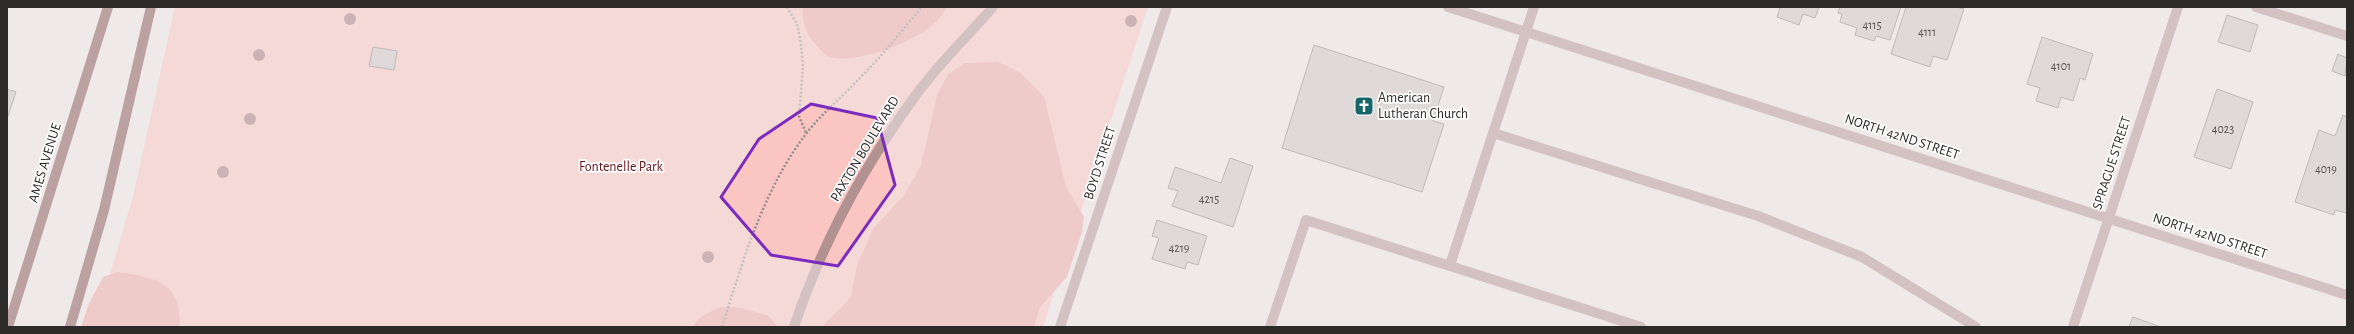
<svg xmlns="http://www.w3.org/2000/svg" width="2354" height="334" viewBox="0 0 2354 334" font-family="'Alegreya Sans',sans-serif">
<style>
.green{fill:#fbc5c2}
.forest{fill:#eda7a3}
.building{fill:#cdc7c6;stroke:#868180}
.lines{fill:none;stroke-linecap:round;stroke-linejoin:round}
.path{stroke:#928e8d;stroke-width:2.5;stroke-dasharray:2 2;stroke-linecap:butt}
.minor{stroke:#b19290;stroke-width:10}
.major{stroke:#7d4947;stroke-width:10}
.tree{fill:#a17175}
.marked{fill:none;stroke:#7b2cbf;stroke-width:3;stroke-linejoin:round}
.labels{text-anchor:middle;dominant-baseline:central;stroke-width:3.5;stroke-linejoin:round;paint-order:stroke}
.number-label{font-size:12px;fill:#555251}
.poi-label{font-size:14px;fill:#2d2b2a;stroke:#fff;text-anchor:start}
.street-label{font-size:14px;fill:#2d2b2a;stroke:#fff}
.park-label{font-size:14px;fill:#610f16;stroke:#fff}
</style>
<rect width="100%" height="100%" fill="#efe9e9"/>
<path class="green" d="M175,7H1148L1043,327H94L133,197Z"/>
<path class="forest" d="M803,7H946C938,36 862,63 834,58C824,57 817,46 811,39C806,32 801,16 803,7Z
M998,62L1021,73L1044,97L1066,187L1084,217L1082,232L1067,277L1040,307L1034,327H822L851,297L857,265L873,229L904,195L921,166L937,95L948,74L965,63Z
M118,272C142,276 172,278 178,306C179,313 181,319 179,327H81L89,303L103,277Z
M722,307L742,308L769,316L777,327H693C697,316 712,311 722,307Z"/>
<path class="building" d="M1775,7H1819L1815,18L1803,14L1799,25L1777,17L1780,8Z
M1840,7H1901L1890,40L1876,36L1874,41L1855,35L1857,28L1840,22L1842,14L1838,13Z
M1906,7H1956L1964,9L1947,60L1933,56L1930,67L1891,54Z
M2227,15L2258,25L2250,52L2218,42Z
M2042,37L2093,54L2085,80L2080,78L2073,101L2061,97L2058,108L2036,101L2040,88L2027,84Z
M1314,45L1444,87L1433,121L1444,124L1422,192L1282,148Z
M373,47L397,51L394,70L369,66Z
M2338,54L2347,58L2345,76L2332,71Z
M7,89L16,92L7,119Z
M2217,89L2253,102L2231,169L2194,157Z
M2343,115L2347,117V213L2335,210L2334,215L2295,202L2319,130L2335,136Z
M1230,158L1253,166L1233,227L1172,206L1178,191L1168,188L1175,167L1221,183Z
M1157,220L1207,236L1198,265L1187,262L1185,269L1152,259L1159,238L1152,236Z
M2133,317L2161,327H2129Z"/>
<g class="lines">
<path class="path" d="M787,7L797,24L801,44L803,67L799,116L806,133
M722,327C743,261 763,190 806,134C820,115 840,99 856,82C880,58 901,32 922,7"/>
<path class="minor" d="M1448,7L2347,295
M2256,7L2347,36
M1493,133L1758,216L1862,257L1976,327
M1450,265L1534,7
M794,327C821,246 863,168 913,99C936,66 967,37 993,7
M1060,327L1167,7
M1270,327L1306,220L1641,327
M2073,327L2178,7"/>
<path class="major" d="M8,327L108,7
M70,327L104,210L151,7"/>
</g>
<g class="tree">
<circle cx="350" cy="19" r="6"/>
<circle cx="1131" cy="21" r="6"/>
<circle cx="259" cy="55" r="6"/>
<circle cx="250" cy="119" r="6"/>
<circle cx="223" cy="172" r="6"/>
<circle cx="708" cy="257" r="6"/>
</g>
<path d="M0 0H2354V334H0ZM811,104L877,118L895,185L838,266L771,255L721,197L759,139Z" fill="#efe9e9" fill-opacity=".55" fill-rule="evenodd"/>
<path class="marked" d="M811,104L877,118L895,185L838,266L771,255L721,197L759,139Z"/>
<defs>
<g id="church-square" transform="scale(1)"><rect x="-9" y="-9" width="18" height="18" rx="4" fill="#17656b" stroke="#fff"/><path d="M-1.2-6h2.4v3.5h3.3v2.4h-3.3V6h-2.4V-.1h-3.3v-2.4h3.3Z" fill="#fff"/></g>
</defs>
<g fill-rule="evenodd">
<use href="#church-square" x="1364" y="106"/>
</g>
<g class="labels">
<g class="number-label">
<text x="1872" y="25">4115</text>
<text x="1927" y="32">4111</text>
<text x="2061" y="66">4101</text>
<text x="2223" y="129">4023</text>
<text x="2326" y="169">4019</text>
<text x="1209" y="199">4215</text>
<text x="1179" y="248">4219</text>
</g>
<g class="poi-label">
<text x="1378" y="98">American<tspan x="1378" dy="16">Lutheran Church</tspan></text>
</g>
<g class="street-label">
<text transform="translate(1902 137) rotate(18)">NORTH 42ND STREET</text>
<text transform="translate(865 149) rotate(-59)">PAXTON BOULEVARD</text>
<text transform="translate(45 163) rotate(-73)">AMES AVENUE</text>
<text transform="translate(1100 163) rotate(-72)">BOYD STREET</text>
<text transform="translate(2112 163) rotate(-72)">SPRAGUE STREET</text>
<text transform="translate(2210 236) rotate(18)">NORTH 42ND STREET</text>
</g>
<g class="park-label">
<text x="621" y="167">Fontenelle Park</text>
</g>
</g>
<rect width="2354" height="334" fill="none" stroke="#2d2b2a" stroke-width="16"/>
</svg>
